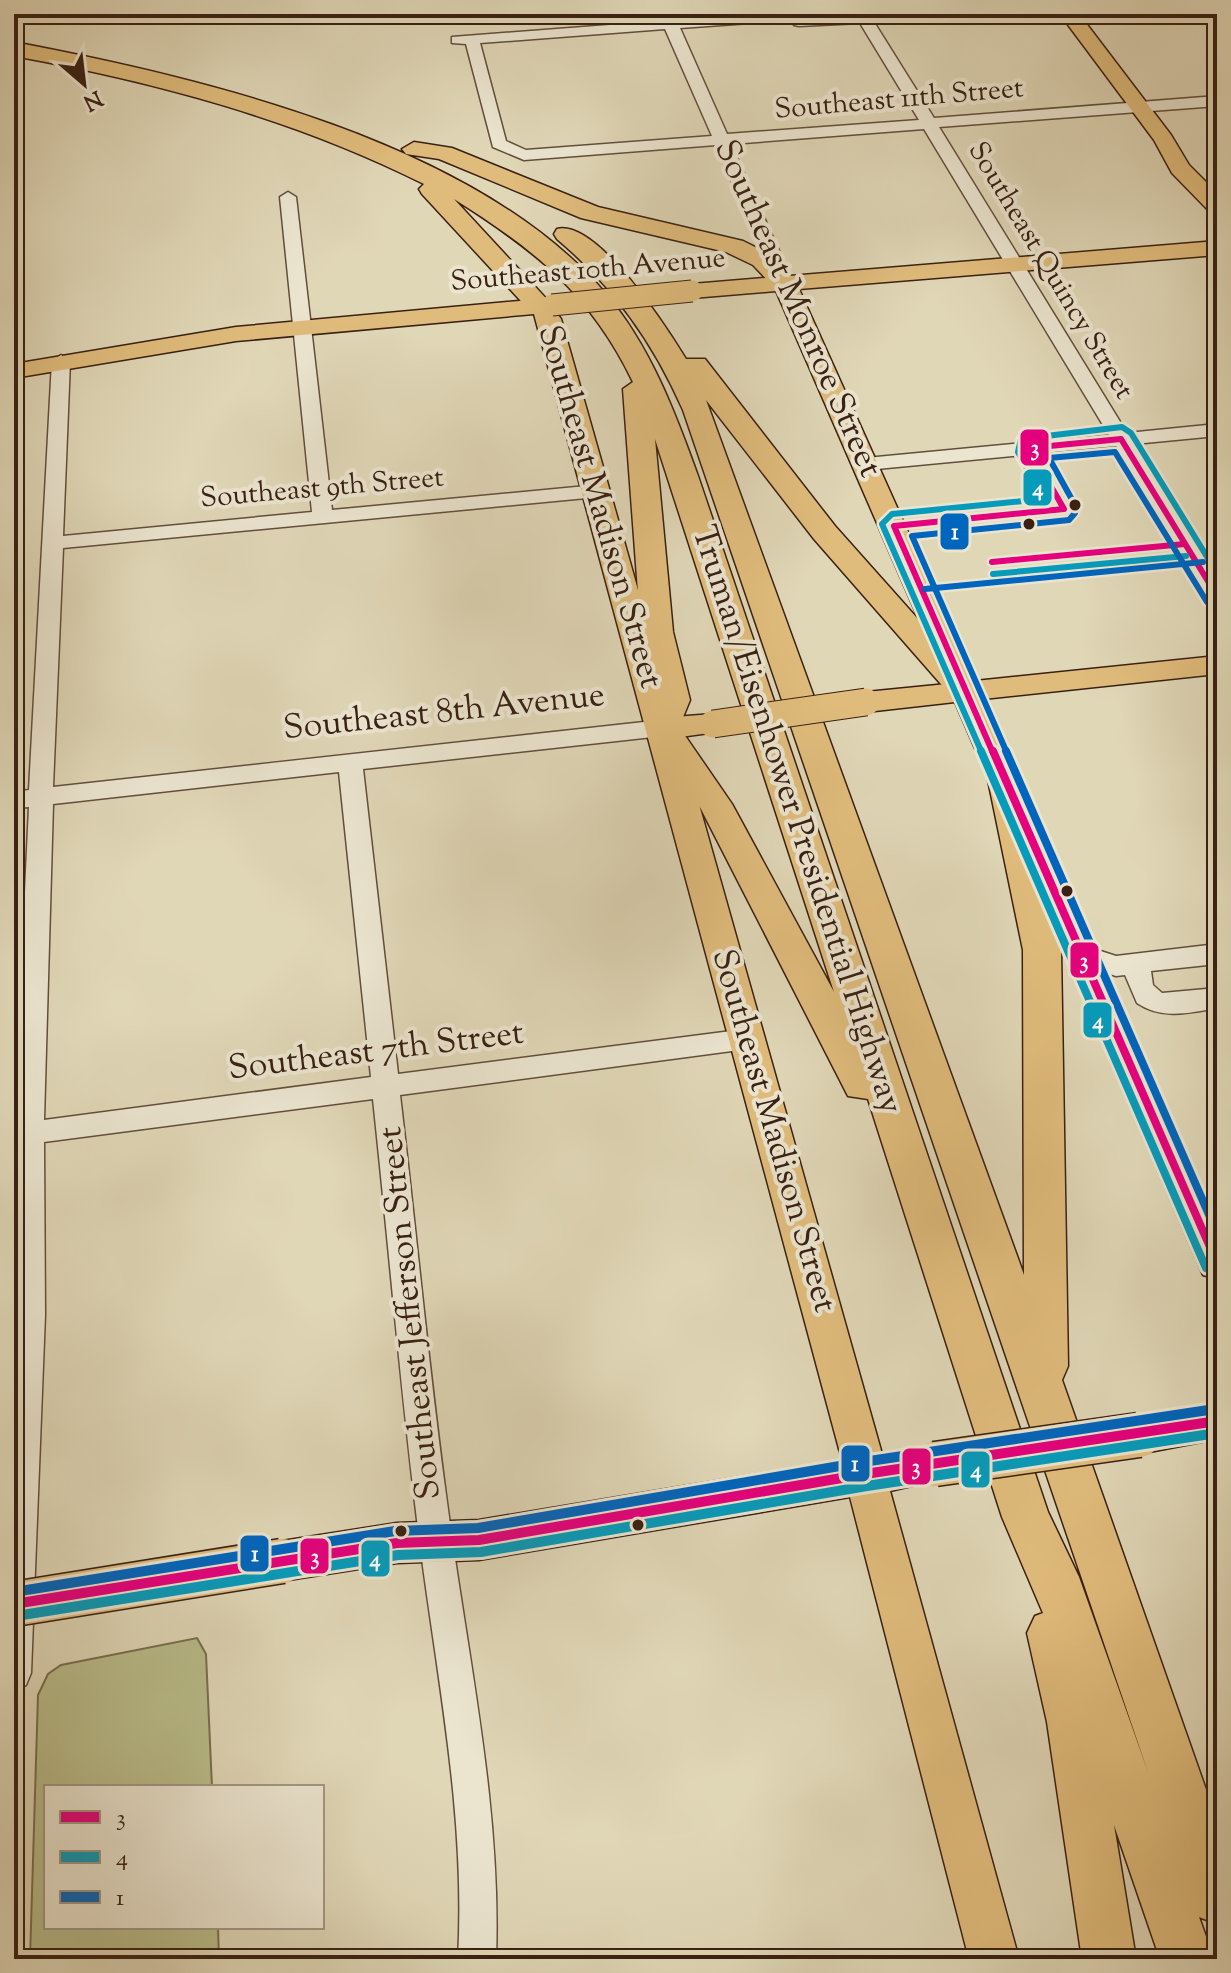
<svg xmlns="http://www.w3.org/2000/svg" width="1231" height="1973" viewBox="0 0 1231 1973" font-family="'Sorts Mill Goudy',serif">
<style>
.green{fill:#b9bc8a;stroke:#796e4e;stroke-width:2}
.lines{fill:none;stroke-linecap:round;stroke-linejoin:round}
.minor-casing{stroke:#634e3c;stroke-width:3}
.major-casing{stroke:#392013;stroke-width:3}
.highway-casing{stroke:#392013;stroke-width:3}
.minor{fill:#ebe5d0;fill-rule:evenodd}
.major{fill:#e0bc7c;fill-rule:evenodd}
.highway{fill:#e0bc7c;fill-rule:evenodd}
.major-bridge-far2-casing{stroke:#392013;stroke-width:23;stroke-linecap:butt}
.major-bridge-far1-casing{stroke:#392013;stroke-width:29;stroke-linecap:butt}
.major-bridge-casing{stroke:#392013;stroke-width:47;stroke-linecap:butt}
.major-bridge-far2{stroke:#e0bc7c;stroke-width:21}
.major-bridge-far1{stroke:#e0bc7c;stroke-width:27}
.major-bridge{stroke:#e0bc7c;stroke-width:44}
.bus-1-far2-casing{stroke:#ebe5d0;stroke-width:11}
.bus-1-far1-casing{stroke:#ebe5d0;stroke-width:14}
.bus-1-casing{stroke:#ebe5d0;stroke-width:16}
.bus-2-far2-casing{stroke:#ebe5d0;stroke-width:11}
.bus-2-far1-casing{stroke:#ebe5d0;stroke-width:14}
.bus-2-casing{stroke:#ebe5d0;stroke-width:16}
.bus-3-far2-casing{stroke:#ebe5d0;stroke-width:11}
.bus-3-far1-casing{stroke:#ebe5d0;stroke-width:14}
.bus-3-casing{stroke:#ebe5d0;stroke-width:16}
.bus-1-far2{stroke:#e5007d;stroke-width:6}
.bus-1-far1{stroke:#e5007d;stroke-width:8}
.bus-1{stroke:#e5007d;stroke-width:10}
.bus-2-far2{stroke:#069bbb;stroke-width:6}
.bus-2-far1{stroke:#069bbb;stroke-width:8}
.bus-2{stroke:#069bbb;stroke-width:10}
.bus-3-far2{stroke:#0065bd;stroke-width:6}
.bus-3-far1{stroke:#0065bd;stroke-width:8}
.bus-3{stroke:#0065bd;stroke-width:10}
.bus-dot{fill:#392013;stroke:#ebe5d0;stroke-width:3}
.labels{text-anchor:middle;dominant-baseline:central;stroke-width:8;stroke-linejoin:round;paint-order:stroke}
.far-street-label{font-size:28px;fill:#392013;stroke:#ebe5d0}
.street-label{font-size:34px;fill:#392013;stroke:#ebe5d0}
.line-badge{stroke:#ebe5d0;stroke-width:3}
.badge-label{font-size:22px;text-anchor:middle;font-weight:bold;fill:#fff}
</style>
<rect width="100%" height="100%" fill="#e0d7b7"/>
<filter id="stains"><feTurbulence type="fractalNoise" baseFrequency=".0025" numOctaves="4"/><feColorMatrix values="0 0 0 0 .2 0 0 0 0 .09 0 0 0 0 .02 0 0 0 .5 -.17"/></filter>
<radialGradient id="worn" r=".72"><stop offset=".6" stop-color="#630" stop-opacity="0"/><stop offset="1" stop-color="#630" stop-opacity=".3"/></radialGradient>
<path class="green" d="M197,1638L206,1654L212,1787H46V1927H218L219,1959H30L38,1695L48,1674L61,1665Z"/>
<g class="lines">
<g class="minor-casing">
<path id="minor" d="M659,14H673L676,20L758,14H941L934,18L874,22L934,118L1217,96V106L939,127L1127,433L1217,424V436L1134,444L1217,579V603L1206,596L1116,446L866,470L856,464L866,458L1109,435L924,129L731,144L794,284L785,289L776,284L716,145L524,160L493,147L466,44L452,43V37L662,21ZM793,20L794,25L799,26L860,23L919,120L727,134L680,28ZM665,29L712,136L526,150L506,141L480,43Z
M288,192L296,197L332,510L597,485L607,491L597,497L63,548L53,787L662,720L670,723L673,728L670,733L662,736L363,769L398,1074L747,1029L756,1032L760,1039L756,1046L747,1049L400,1095C418,1245 431,1396 453,1545C473,1683 501,1819 496,1959H458C466,1819 438,1683 420,1544C401,1396 389,1247 373,1099L44,1142L45,1315L31,1673L26,1685L14,1690V1124L29,807L14,808V792L29,790L52,361L61,355L70,361L63,536L312,512L280,197ZM339,772L371,1077L44,1120L53,804Z
M1217,944V964L1151,971L1153,985L1162,993L1217,988V1008C1189,1013 1162,1020 1137,1003L1125,975L1116,976L1073,962L1069,955L1073,948L1082,945L1116,956Z"/>
</g>
<g class="major-casing">
<path id="major" d="M1060,14H1079L1171,135L1189,165L1217,193V213L1209,211L1172,173L1154,140Z
M1217,241V255L799,289L975,681L1217,656V674L983,699L1217,1220V1279L1203,1275L1198,1263L955,702L866,712L856,709L851,702L856,695L866,692L947,684L776,291L692,298L680,291L692,284Z
M552,298L564,305L555,311L561,319L674,717L713,714L724,717L728,724L724,731L680,737L882,1454L935,1445L950,1451L956,1464L950,1477L890,1491L1019,1959H969L850,1497L479,1560L397,1563L282,1581L267,1575L261,1561L267,1547L282,1541L397,1523L479,1520L842,1460L534,314L236,341L14,378V364L236,327Z
M1217,1403V1439L1139,1454L1125,1448L1119,1435L1125,1422Z"/>
</g>
<g class="highway-casing">
<path id="highway" d="M14,42C202,78 477,142 606,294C650,346 675,412 698,476L1048,1512L1079,1577L1149,1775L683,410C653,342 614,287 557,239L554,234L557,229C597,219 667,328 686,359H705L835,526L982,691L978,699L966,702L954,699L814,539L706,400L1024,1275L1023,950L988,780L993,772L1005,768L1017,772L1022,780L1061,950L1068,1366L1062,1380L1217,1821V1924L1199,1917L1214,1959H1160L1114,1825L1136,1959H1082L1047,1722L1027,1633L1035,1616L1043,1613L1002,1517L868,1099L848,1096L701,809L645,728L656,700L641,632L623,389L633,382C590,293 535,250 454,199L553,306L549,312H531L422,194L419,189L424,184C294,119 156,82 14,56ZM655,439L834,992L732,804L679,727L690,700L673,632Z
M414,142L452,148L598,207L743,241L771,255L798,284L785,292L776,289L753,265L726,252L581,218L439,159L406,154L402,149Z"/>
</g>
<use href="#minor" class="minor"/>
<use href="#major" class="major"/>
<use href="#highway" class="highway"/>
<g class="major-bridge-far2-casing">
<path id="major-bridge-far2" d="M552,305L692,291"/>
</g>
<g class="major-bridge-far1-casing">
<path id="major-bridge-far1" d="M713,724L866,702"/>
</g>
<g class="major-bridge-casing">
<path id="major-bridge" d="M935,1464L1139,1435
M14,1604L282,1561"/>
</g>
<use href="#major-bridge-far2" class="major-bridge-far2"/>
<use href="#major-bridge-far1" class="major-bridge-far1"/>
<use href="#major-bridge" class="major-bridge"/>
<g class="bus-1-far2-casing">
<path id="bus-1-far2" d="M992,562L1185,544
M993,753L894,526L1064,509L1029,448L1121,439L1217,596"/>
</g>
<g class="bus-1-far1-casing">
<path id="bus-1-far1" d="M993,751L1217,1263"/>
</g>
<g class="bus-1-casing">
<path id="bus-1" d="M14,1604L397,1543L479,1540L865,1474L1217,1421"/>
</g>
<g class="bus-2-far2-casing">
<path id="bus-2-far2" d="M993,574L1186,556
M982,753L882,524L892,514L1044,499L1018,452L1021,439L1122,427L1131,433L1217,573"/>
</g>
<g class="bus-2-far1-casing">
<path id="bus-2-far1" d="M981,751L1206,1268"/>
</g>
<g class="bus-2-casing">
<path id="bus-2" d="M16,1616L398,1555L481,1552L867,1486L1217,1433"/>
</g>
<g class="bus-3-far2-casing">
<path id="bus-3-far2" d="M925,589L1203,562
M1007,753L912,536L1069,520L1075,513V505L1049,458L1115,452L1207,602"/>
</g>
<g class="bus-3-far1-casing">
<path id="bus-3-far1" d="M1006,751L1217,1233"/>
</g>
<g class="bus-3-casing">
<path id="bus-3" d="M14,1592L395,1531L478,1528L863,1462L1215,1409"/>
</g>
<use href="#bus-1-far2" class="bus-1-far2"/>
<use href="#bus-1-far1" class="bus-1-far1"/>
<use href="#bus-1" class="bus-1"/>
<use href="#bus-2-far2" class="bus-2-far2"/>
<use href="#bus-2-far1" class="bus-2-far1"/>
<use href="#bus-2" class="bus-2"/>
<use href="#bus-3-far2" class="bus-3-far2"/>
<use href="#bus-3-far1" class="bus-3-far1"/>
<use href="#bus-3" class="bus-3"/>
</g>
<g class="bus-dot">
<circle cx="1075" cy="505" r="7"/>
<circle cx="1029" cy="524" r="7"/>
<circle cx="1067" cy="891" r="7"/>
<circle cx="638" cy="1525" r="7"/>
<circle cx="401" cy="1531" r="7"/>
</g>
<g class="labels">
<g class="far-street-label">
<text transform="translate(899 100) rotate(-5)">Southeast 11th Street</text>
<text transform="translate(588 271) rotate(-5)">Southeast 10th Avenue</text>
<text transform="translate(1050 271) rotate(59)">Southeast Quincy Street</text>
<text transform="translate(322 489) rotate(-5)">Southeast 9th Street</text>
</g>
<g class="street-label">
<text transform="translate(797 309) rotate(66)">Southeast Monroe Street</text>
<text transform="translate(599 507) rotate(74)">Southeast Madison Street</text>
<text transform="translate(444 713) rotate(-6)">Southeast 8th Avenue</text>
<text transform="translate(796 820) rotate(72)">Truman/Eisenhower Presidential Highway</text>
<text transform="translate(376 1052) rotate(-7)">Southeast 7th Street</text>
<text transform="translate(773 1131) rotate(74)">Southeast Madison Street</text>
<text transform="translate(411 1313) rotate(-96)">Southeast Jefferson Street</text>
</g>
</g>
<g class="line-badge">
<rect x="1019" y="428" width="31" height="39" rx="8" fill="#e5007d"/>
<rect x="1022" y="468" width="31" height="39" rx="8" fill="#069bbb"/>
<rect x="939" y="512" width="31" height="39" rx="8" fill="#0065bd"/>
<rect x="1069" y="941" width="31" height="38" rx="8" fill="#e5007d"/>
<rect x="1082" y="1001" width="31" height="38" rx="8" fill="#069bbb"/>
<rect x="840" y="1444" width="31" height="39" rx="8" fill="#0065bd"/>
<rect x="901" y="1447" width="31" height="39" rx="8" fill="#e5007d"/>
<rect x="960" y="1450" width="31" height="39" rx="8" fill="#069bbb"/>
<rect x="239" y="1534" width="31" height="39" rx="8" fill="#0065bd"/>
<rect x="299" y="1537" width="31" height="38" rx="8" fill="#e5007d"/>
<rect x="360" y="1539" width="31" height="39" rx="8" fill="#069bbb"/>
</g>
<g class="badge-label">
<text x="1035" y="455">3</text>
<text x="1038" y="495">4</text>
<text x="955" y="539">1</text>
<text x="1084" y="968">3</text>
<text x="1098" y="1028">4</text>
<text x="855" y="1471">1</text>
<text x="916" y="1474">3</text>
<text x="976" y="1477">4</text>
<text x="255" y="1561">1</text>
<text x="315" y="1564">3</text>
<text x="375" y="1566">4</text>
</g>
<rect width="1231" height="1973" fill="none" stroke="#e0d7b7" stroke-width="48"/>
<rect x="16" y="16" width="1199" height="1941" fill="none" stroke="#392013" stroke-width="4"/>
<rect x="24" y="24" width="1183" height="1925" fill="none" stroke="#392013" stroke-width="2"/>
<rect x="44" y="1785" width="280" height="144" fill="#ebe5d0" stroke="#a49684" stroke-width="2"/>
<rect x="60" y="1811" width="40" height="12" fill="#e5007d" stroke="#a49684" stroke-width="2"/>
<text x="116" y="1825" font-size="24" fill="#392013">3</text>
<rect x="60" y="1851" width="40" height="12" fill="#069bbb" stroke="#a49684" stroke-width="2"/>
<text x="116" y="1865" font-size="24" fill="#392013">4</text>
<rect x="60" y="1891" width="40" height="12" fill="#0065bd" stroke="#a49684" stroke-width="2"/>
<text x="116" y="1905" font-size="24" fill="#392013">1</text>
<g transform="translate(84 84) rotate(152)" stroke="#ebe5d0" stroke-width="6" paint-order="stroke">
<path d="M0-6L14 30L0 20L-14 30Z" fill="#392013"/>
<text y="-12" font-size="22" font-weight="bold" text-anchor="middle" fill="#392013">N</text>
</g>
<rect width="100%" height="100%" filter="url(#stains)"/>
<rect width="100%" height="100%" fill="url(#worn)"/>
</svg>
